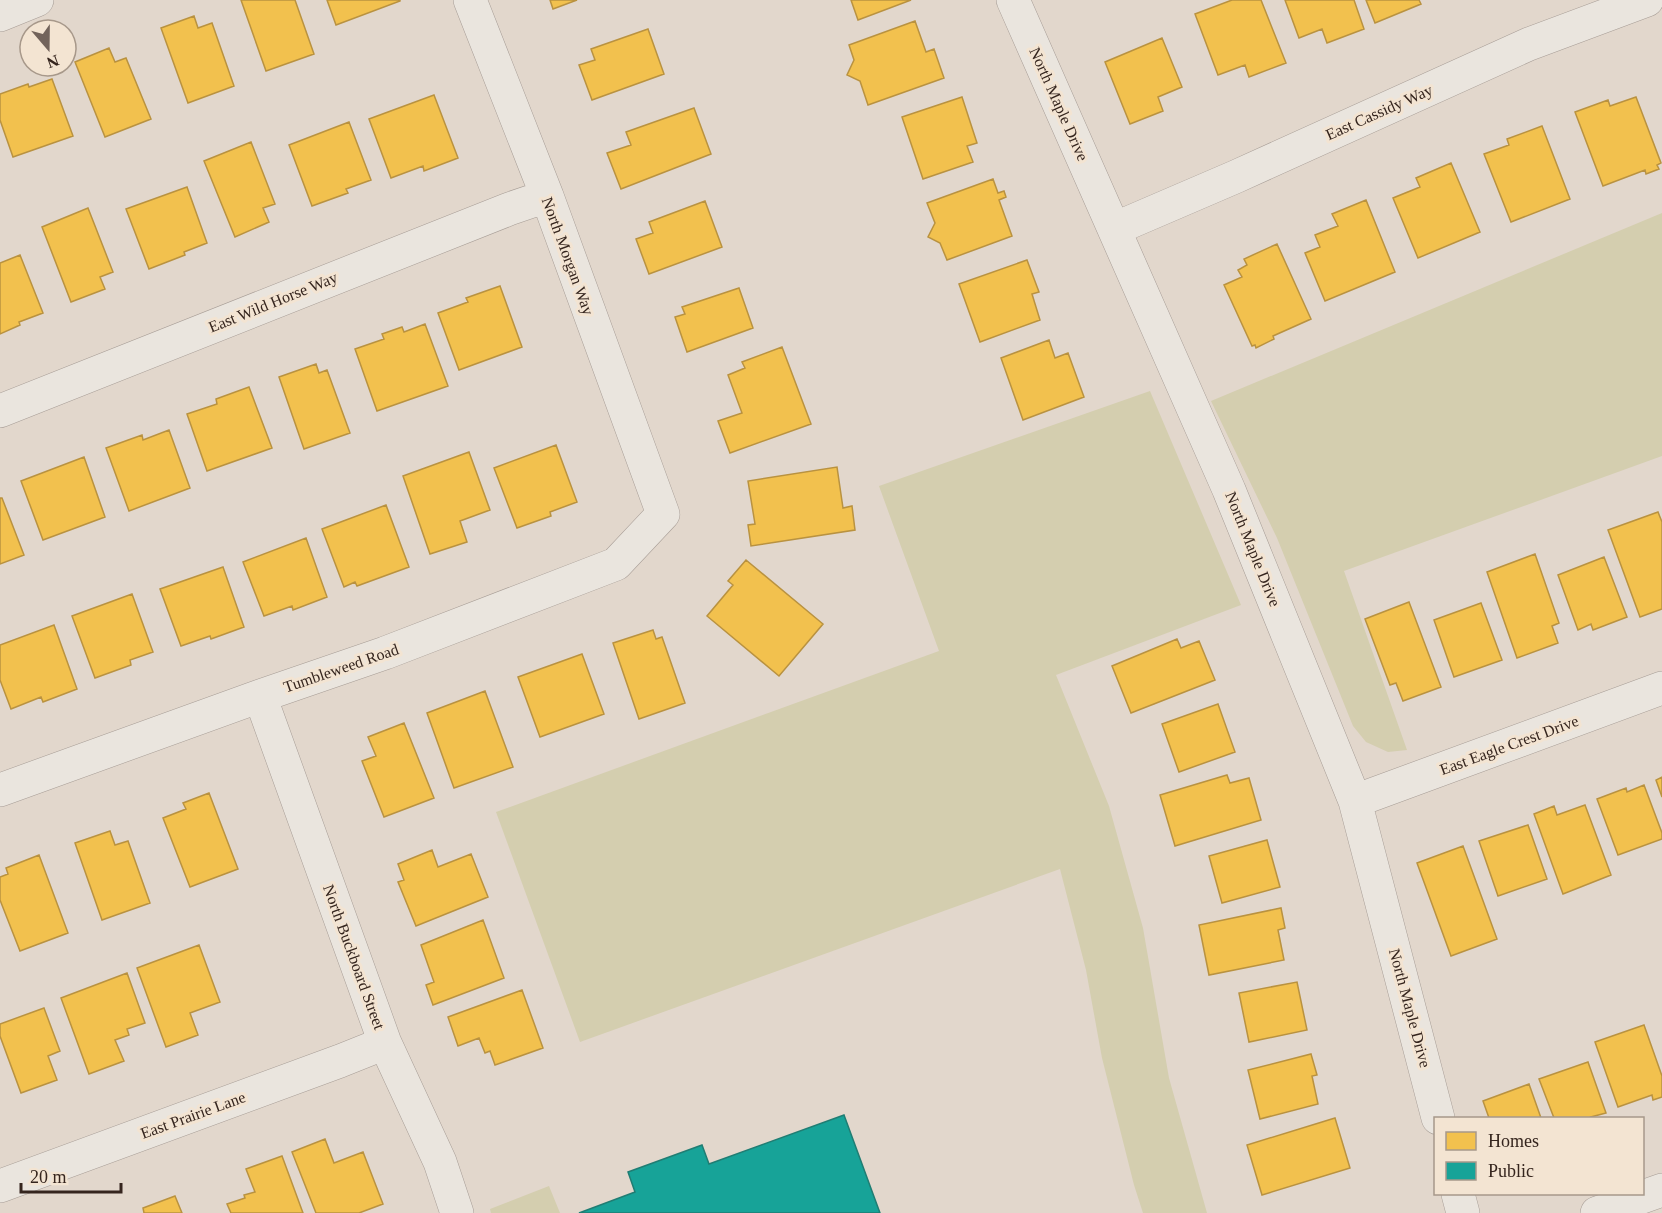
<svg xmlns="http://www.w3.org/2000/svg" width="1662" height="1213" viewBox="0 0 1662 1213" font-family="'Times New Roman',serif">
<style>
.green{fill:#d4ceaf}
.homes{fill:#f2c14e;stroke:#b99240;stroke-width:1.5}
.public{fill:#17a398;stroke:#207d73;stroke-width:1.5}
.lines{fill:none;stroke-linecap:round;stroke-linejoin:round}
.minor-casing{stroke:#a79d96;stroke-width:34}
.minor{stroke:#eae5de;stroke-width:33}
.labels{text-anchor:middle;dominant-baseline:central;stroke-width:6;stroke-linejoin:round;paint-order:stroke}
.street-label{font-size:16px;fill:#35251e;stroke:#f3e4d2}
</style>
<rect width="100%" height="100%" fill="#e2d7cc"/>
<path class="green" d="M1662,213V456L1344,571L1407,750L1388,752L1366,742L1353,726L1277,538L1211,401Z
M1150,391L1241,605L1056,675L1109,806L1143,928L1169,1078L1207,1213H1143L1134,1185L1102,1058L1086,970L1060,869L580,1042L496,812L939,651L879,486Z
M549,1186L560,1213H491L490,1209Z"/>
<path class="homes" d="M241,0H295L314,54L266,71Z
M327,0H400V1L336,25Z
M550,0H577L553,9Z
M851,0H911L858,20Z
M1232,0H1261L1286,63L1249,77L1245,65L1218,75L1195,14Z
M1285,0H1354L1364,29L1327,43L1322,29L1299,38Z
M1366,0H1419L1421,4L1375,23Z
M194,16L198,28L212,23L234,86L188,103L161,28Z
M915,21L926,52L934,49L944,78L868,105L860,81L847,75L854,60L849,45Z
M648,29L664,74L592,100L579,65L595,60L591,49Z
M1162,38L1182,87L1158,97L1163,111L1130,124L1105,62Z
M109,48L115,62L126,58L151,119L105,137L75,62Z
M52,79L73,136L13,157L0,120V94L28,84L29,87Z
M434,95L458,158L424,171L423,166L391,178L369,119Z
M962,97L977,143L967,146L973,162L923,179L902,117Z
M1636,97L1661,163L1657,165L1659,169L1646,174L1645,170L1603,186L1575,112L1608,100L1610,106Z
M694,108L711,154L621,189L607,153L631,145L626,132Z
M349,122L371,180L346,189L348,193L312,206L289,145Z
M1542,126L1570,199L1511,222L1484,154L1509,145L1507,139Z
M251,142L275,204L263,208L269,222L235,237L204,161Z
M1451,163L1480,232L1418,258L1393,198L1420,187L1416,178Z
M993,179L998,193L1004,191L1006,197L999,200L1012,236L947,260L940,243L928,237L935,223L927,203Z
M187,187L207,243L184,252L185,255L149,269L126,209Z
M1366,200L1395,272L1325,301L1305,253L1320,247L1315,235L1338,226L1332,214Z
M705,201L722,247L649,274L636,239L653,233L649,222Z
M88,208L113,272L100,277L105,289L71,302L42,227Z
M1277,244L1311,319L1273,336L1274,339L1256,348L1255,345L1252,346L1224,285L1242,277L1238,270L1247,265L1244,259Z
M20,255L43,313L19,322L20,325L0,334V263Z
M1027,260L1039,292L1032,294L1040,320L980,342L959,284Z
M500,286L522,347L459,370L438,313L468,302L466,298Z
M739,288L753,328L687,352L675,317L685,314L682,307Z
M425,324L448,386L377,411L355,349L384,339L382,334L402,327L404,332Z
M1049,340L1055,358L1068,353L1084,397L1023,420L1001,358Z
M782,347L811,424L730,453L718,421L742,413L728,375L745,368L742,362Z
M316,364L319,373L327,370L350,433L304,449L279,377Z
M249,387L272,448L207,471L187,414L217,404L216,399Z
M169,430L190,488L129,511L106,448L142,435L143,440Z
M556,445L577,502L550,512L551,516L517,528L494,468Z
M469,452L490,510L460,521L467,542L430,554L403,476Z
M84,457L105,517L43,540L21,481Z
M837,467L843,508L852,506L855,530L751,546L748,525L755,524L748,481Z
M0,498H2L24,555L0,564Z
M386,505L409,567L357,586L355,582L344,587L322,529Z
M1658,512L1662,522V609L1640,617L1608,530Z
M306,538L327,597L293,610L292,606L264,616L243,562Z
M1535,554L1559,623L1552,626L1558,643L1517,658L1487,572Z
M1604,557L1627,617L1593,630L1591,624L1578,630L1558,575Z
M746,560L823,624L779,676L707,616L733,585L728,581Z
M223,567L244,627L211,639L210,636L181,646L160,589Z
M132,594L153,652L130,660L131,665L95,678L72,616Z
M1409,602L1441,687L1403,701L1396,683L1390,685L1365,619Z
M1481,603L1502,660L1454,677L1434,620Z
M54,625L77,689L43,702L41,697L11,709L0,680V645Z
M653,630L656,639L662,637L685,703L639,719L613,643Z
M1177,639L1181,648L1199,641L1215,680L1131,713L1112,666Z
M582,654L604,714L540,737L518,677Z
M485,691L513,767L454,788L427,713Z
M1218,704L1235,752L1179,772L1162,724Z
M404,723L434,798L384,817L362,761L376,756L368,737Z
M1227,775L1230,783L1249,778L1261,820L1175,846L1160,795Z
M1662,777V797L1656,780Z
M1644,785L1662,833V839L1618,855L1597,799L1626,788L1627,792Z
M209,793L238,869L190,887L163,818L186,809L183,803Z
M1585,805L1611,875L1563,894L1534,814L1554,806L1557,815Z
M1528,825L1547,879L1498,896L1479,841Z
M110,831L115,845L128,841L150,903L102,920L75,843Z
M1267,840L1280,887L1222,903L1209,856Z
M1463,846L1497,939L1451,956L1417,863Z
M432,850L438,867L471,854L488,897L416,926L398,882L404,880L398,864Z
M39,855L68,933L20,951L0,900V877L8,874L6,868Z
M1281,908L1285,928L1278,930L1284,960L1209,975L1199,925Z
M483,920L504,978L433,1005L426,985L434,982L421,945Z
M199,945L220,1002L190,1013L198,1035L166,1047L137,968Z
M127,973L145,1023L127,1029L129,1035L115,1040L124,1061L89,1074L61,998Z
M1297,982L1307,1030L1249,1042L1239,993Z
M522,990L543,1048L495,1065L490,1051L485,1053L479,1038L458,1046L448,1017Z
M44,1008L60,1051L48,1056L57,1080L21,1093L0,1036V1024Z
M1644,1025L1662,1076V1097L1653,1100L1652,1095L1618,1107L1595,1042Z
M1311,1054L1317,1075L1312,1076L1318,1104L1260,1119L1248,1070Z
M1588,1062L1606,1113L1591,1117L1592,1118H1554L1539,1079Z
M1529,1084L1541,1118H1489L1483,1101Z
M1335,1118L1350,1168L1262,1195L1247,1145Z
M325,1139L334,1163L363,1152L383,1204L359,1213H316L292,1152Z
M282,1156L303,1213H231L227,1204L245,1198L244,1195L255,1192L246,1169Z
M175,1196L182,1213H144L143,1208Z"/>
<path class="public" d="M844,1115L880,1213H579L635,1192L628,1172L702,1145L709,1164Z"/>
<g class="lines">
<g class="minor-casing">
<path id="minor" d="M1013,0L1229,490L1355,801L1438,1118
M0,15L37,0
M1114,229L1235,177L1529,44L1647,0
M0,411L509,209L547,196
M260,696L385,1043L440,1162L457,1213
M0,790L260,696L385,653L616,564L663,514L547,196L470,0
M1355,801L1662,688
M0,1186L340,1061L385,1043
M1458,1194L1463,1213
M1597,1213L1662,1190"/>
</g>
<use href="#minor" class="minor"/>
</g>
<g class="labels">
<g class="street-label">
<text transform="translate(1059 104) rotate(66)">North Maple Drive</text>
<text transform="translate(1379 112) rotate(-24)">East Cassidy Way</text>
<text transform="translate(568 256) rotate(70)">North Morgan Way</text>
<text transform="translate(273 302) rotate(-22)">East Wild Horse Way</text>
<text transform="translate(1253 549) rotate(68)">North Maple Drive</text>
<text transform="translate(341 668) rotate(-19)">Tumbleweed Road</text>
<text transform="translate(1509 745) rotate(-20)">East Eagle Crest Drive</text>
<text transform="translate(354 957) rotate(70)">North Buckboard Street</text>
<text transform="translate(1410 1008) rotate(75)">North Maple Drive</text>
<text transform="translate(193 1115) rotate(-20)">East Prairie Lane</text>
</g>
</g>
<rect x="1434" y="1117" width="210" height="78" fill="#f3e4d2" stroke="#a7988a" stroke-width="1.5"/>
<rect x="1446" y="1132" width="30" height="18" fill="#f2c14e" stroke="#a7988a" stroke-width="1.5"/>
<text x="1488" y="1147" font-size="18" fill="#35251e">Homes</text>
<rect x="1446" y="1162" width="30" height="18" fill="#17a398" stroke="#a7988a" stroke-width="1.5"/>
<text x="1488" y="1177" font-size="18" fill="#35251e">Public</text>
<g transform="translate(48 48) rotate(160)"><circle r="28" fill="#f3e4d2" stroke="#a7988a" stroke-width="1.5"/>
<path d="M0-4.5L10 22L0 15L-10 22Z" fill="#72635b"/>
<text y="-9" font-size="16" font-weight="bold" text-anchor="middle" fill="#35251e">N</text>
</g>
<path d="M21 1183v9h100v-9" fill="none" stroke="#35251e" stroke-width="3"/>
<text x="30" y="1183" font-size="18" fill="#35251e" stroke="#f3e4d2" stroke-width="4.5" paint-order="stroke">20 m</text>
</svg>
